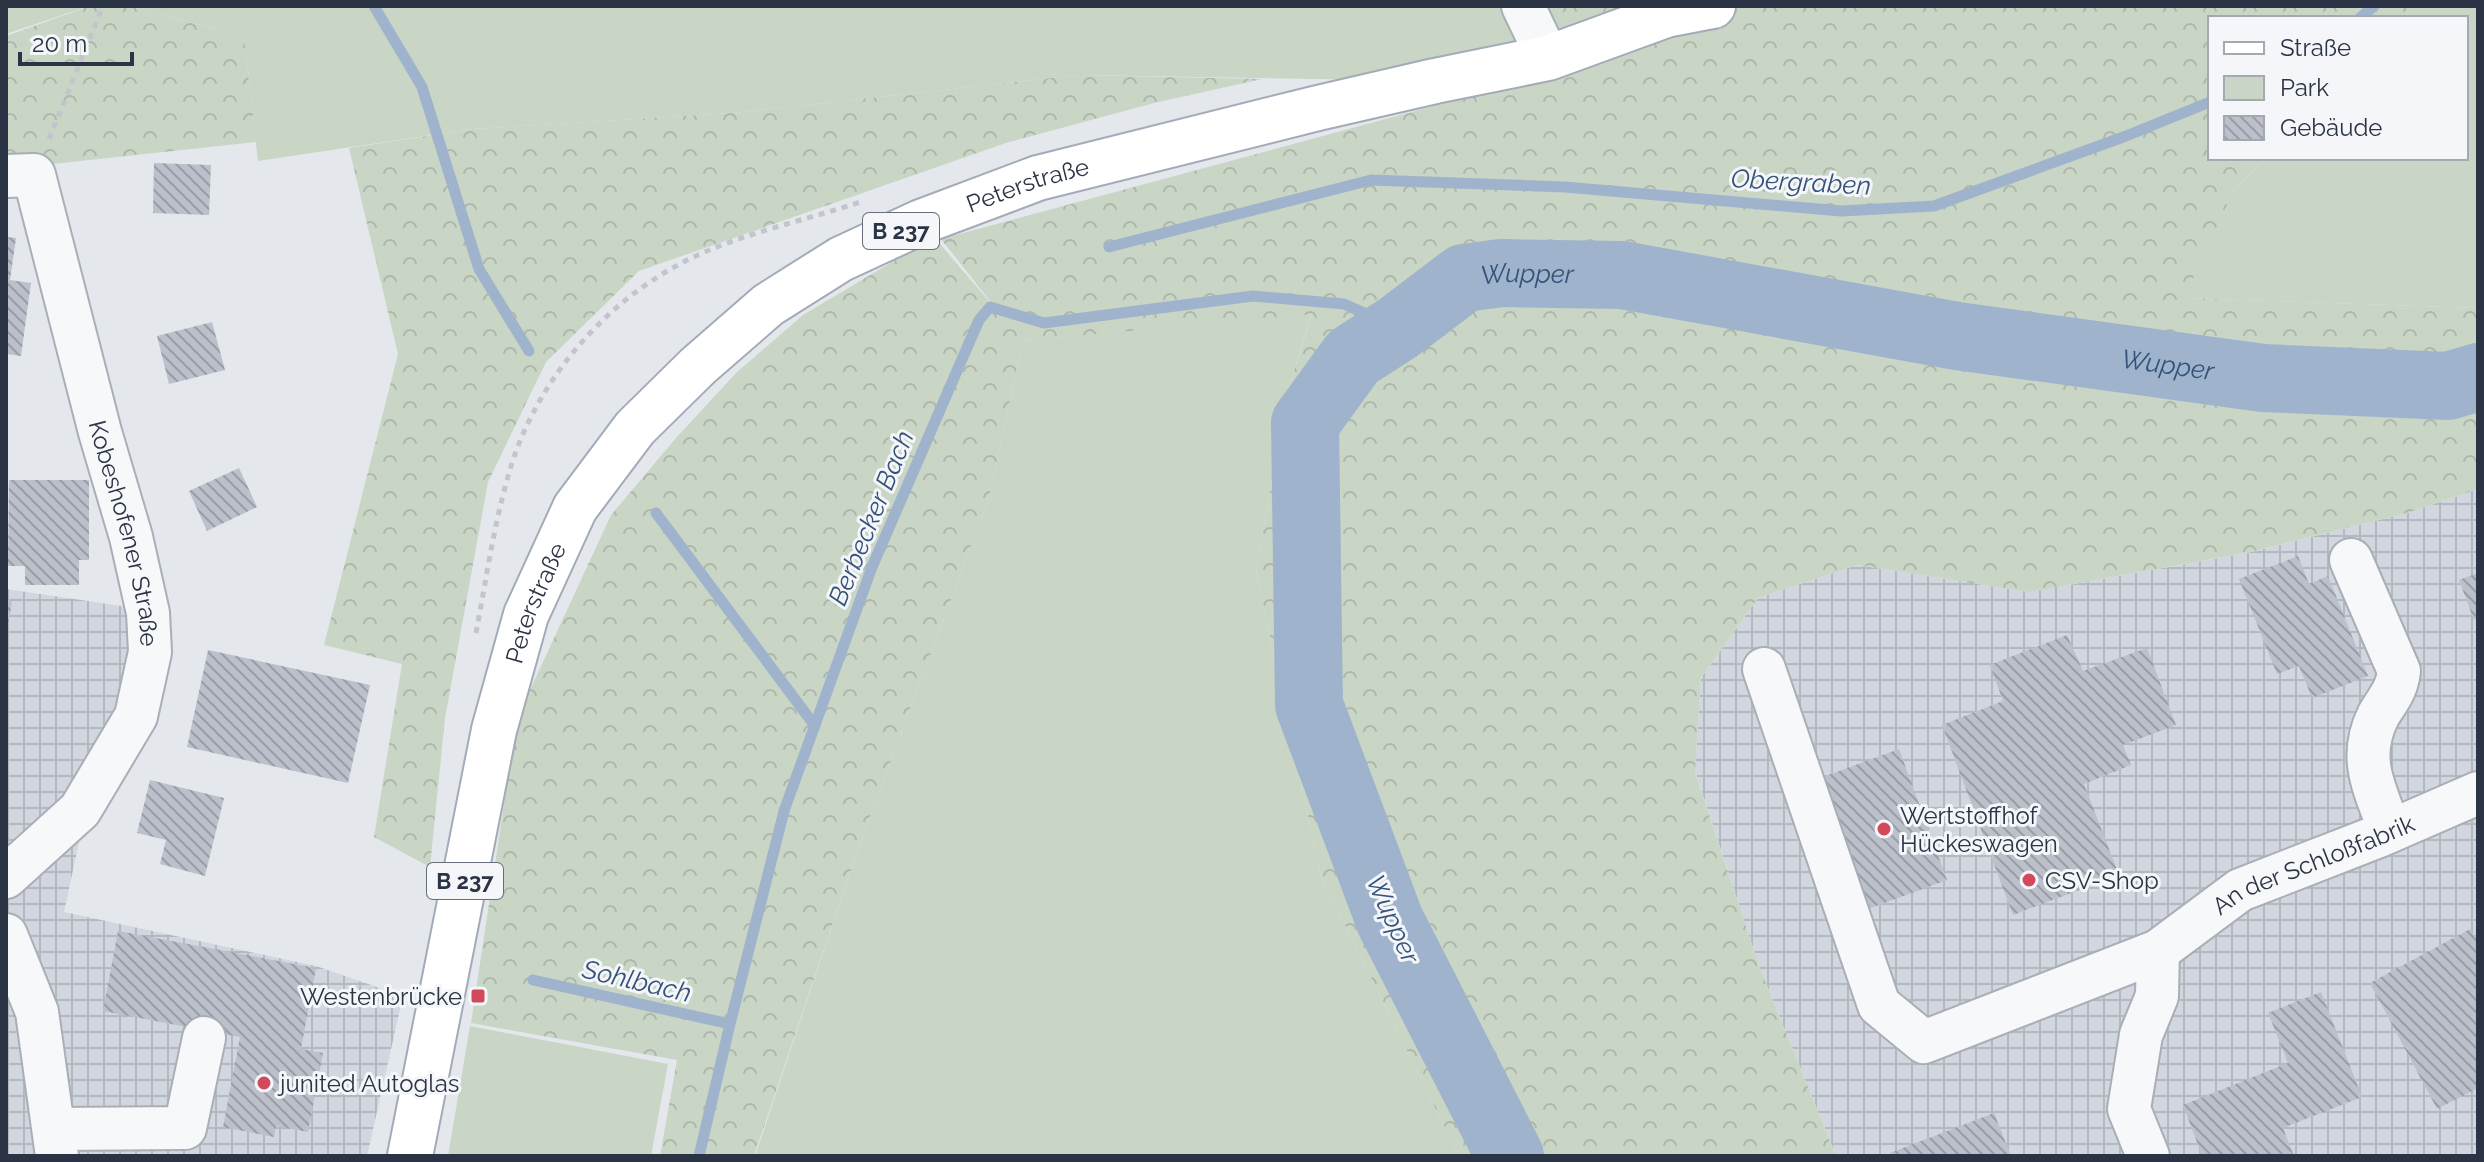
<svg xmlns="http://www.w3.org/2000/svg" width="2484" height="1162" viewBox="0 0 2484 1162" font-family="Raleway,sans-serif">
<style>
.industrial{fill:url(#industrial-grid)}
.green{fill:#c9d6c5}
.forest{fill:url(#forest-crowns)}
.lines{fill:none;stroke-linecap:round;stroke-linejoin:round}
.stream{stroke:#9fb4cc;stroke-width:11}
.river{stroke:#9fb4cc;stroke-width:68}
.building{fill:url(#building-back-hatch)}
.minor-casing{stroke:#a9aeb7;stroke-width:46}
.major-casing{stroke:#a3abb8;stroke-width:48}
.path{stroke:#c2c5cb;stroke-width:5;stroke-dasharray:6 6;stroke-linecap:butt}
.minor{stroke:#f7f8fa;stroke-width:42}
.major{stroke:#fff;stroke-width:44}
.poi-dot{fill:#d1495b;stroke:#f4f6f9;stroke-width:3}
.labels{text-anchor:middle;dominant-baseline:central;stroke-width:6;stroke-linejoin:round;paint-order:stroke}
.shield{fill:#f4f6f9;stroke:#676e7b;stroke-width:2}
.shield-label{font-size:22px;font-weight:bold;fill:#2b3445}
.street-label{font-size:24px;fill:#2b3445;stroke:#f4f6f9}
.poi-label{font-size:24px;fill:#2b3445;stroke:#f4f6f9;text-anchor:start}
.water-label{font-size:26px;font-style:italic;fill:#34527a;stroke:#f4f6f9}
</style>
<defs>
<pattern id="industrial-grid" width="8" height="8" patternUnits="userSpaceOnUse" patternTransform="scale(2)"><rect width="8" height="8" fill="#d2d6de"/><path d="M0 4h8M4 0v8" fill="none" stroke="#b4b8c0"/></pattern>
<pattern id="forest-crowns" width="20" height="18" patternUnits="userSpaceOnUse" patternTransform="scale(2)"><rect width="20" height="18" fill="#c9d6c5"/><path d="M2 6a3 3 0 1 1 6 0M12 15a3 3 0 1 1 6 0" fill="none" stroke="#adb8ab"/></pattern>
<pattern id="building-back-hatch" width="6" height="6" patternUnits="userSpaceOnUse" patternTransform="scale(2)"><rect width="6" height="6" fill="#bbc0ca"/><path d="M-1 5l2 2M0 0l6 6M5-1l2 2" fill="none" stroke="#989da6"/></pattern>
</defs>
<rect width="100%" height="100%" fill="#e4e7ec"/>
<path class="industrial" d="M2478,489V1156H1836L1759,966L1695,771L1701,678L1758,598L1857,565L2029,592L2247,553L2407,513Z
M6,589L149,610L146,718L79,842L64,912L316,966L403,996L367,1156H6Z"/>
<path class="green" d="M6,6H89L6,34Z
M127,6H1523L1548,58L1435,81L1079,75L732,113L472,129L258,161L244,36Z
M2416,6H2478V308L2183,298L2234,190L2266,158H2466V18H2404Z
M1312,313L1287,393L1256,571L1321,877L1459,1156H755L858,849L989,497L1023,341Z
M470,1026L668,1064L651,1156H448Z"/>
<path class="forest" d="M90,6H127L244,36L256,142L6,169V36Z
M1523,6H2416L2404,18H2210V158H2266L2234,190L2184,298L2478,308V489L2407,513L2246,553L2029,592L1857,565L1758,598L1701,678L1695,772L1759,966L1836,1156H1459L1321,877L1256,571L1287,393L1312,314L1023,341L989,497L858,849L754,1156H660L677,1060L471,1023L517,718L611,515L676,438L737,372L803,315L934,237L1001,315L941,239L1445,103L1547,58Z
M1079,75L1262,79L1154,103L1006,143L639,271L546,362L488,482L445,718L430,867L374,837L402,664L324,645L398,354L349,148L472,129L732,113Z"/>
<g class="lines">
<path class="stream" d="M374,6L422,87L479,269L529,351
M2360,18L2374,6
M1109,247L1371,180L1565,187L1841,211L1934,206L2126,136L2210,102
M656,513L815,726
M533,980L730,1024
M699,1156L730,1024L784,811L872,567L979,320L990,307L1044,323L1253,296L1344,304L1398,328"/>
<path class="river" id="s1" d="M1510,1156L1390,921L1309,705L1305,423L1353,357L1398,328L1464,278L1501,273L1622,275L1957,336L2263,378L2448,386L2478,377"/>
</g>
<path class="building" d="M154,163L211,165L209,215L153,213Z
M6,237L16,238L10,280L31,283L21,356L6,354Z
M212,322L225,370L169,384L157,336Z
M239,468L257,507L207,531L189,491Z
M9,480H89V560H79V585H25V566H8Z
M2298,556L2309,584L2328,576L2368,676L2312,698L2299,666L2277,674L2239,579Z
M2478,573V619L2474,620L2459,580Z
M6,600L12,601L8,626H6Z
M2067,635L2083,671L2147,648L2176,725L2123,745L2131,765L2084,784L2119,875L2013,915L1942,725L2003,701L1990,665Z
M208,650L370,685L348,783L187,747Z
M1899,749L1947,880L1868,909L1820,778Z
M150,780L224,798L205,876L160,864L166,840L137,833Z
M2470,929L2475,938L2478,936V1088L2437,1109L2370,983Z
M118,931L316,968L301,1049L323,1053L308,1132L276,1126L274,1137L223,1127L240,1037L103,1011Z
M2321,992L2362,1097L2283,1128L2294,1156H2202L2183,1105L2288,1063L2268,1013Z
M1994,1113L2011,1156H1891L1890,1153Z"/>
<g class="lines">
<g class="minor-casing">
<g id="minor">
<path d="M1523,6L1548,58"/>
<path id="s2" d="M6,176L34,175L100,432L131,537L148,613L150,652L136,716L80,810L6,877"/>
<path d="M2351,560L2399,671C2397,691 2387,700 2378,716C2357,759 2375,789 2390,831"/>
<path id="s3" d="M1764,669L1879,1005L1924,1042L2158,951L2240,890L2379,836L2478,793"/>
<path d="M6,935L37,1012L57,1156"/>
<path d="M54,1129L185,1128L204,1038"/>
<path d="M2148,1156L2129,1109L2141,1035L2157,996L2158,951"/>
</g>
</g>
<g class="major-casing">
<g id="major">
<path id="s4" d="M410,1156L494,730L526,615L575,508L635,428L698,366L768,305L841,259L921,222L1038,178L1318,108L1435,81L1548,58L1666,15L1713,6"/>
</g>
</g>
<path class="path" d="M49,139L103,6
M476,633C487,575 495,516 513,460C544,367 621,285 712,249C761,229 813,218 863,201"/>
<use href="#minor" class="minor"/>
<use href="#major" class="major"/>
</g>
<g class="poi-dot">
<circle cx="1884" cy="829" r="8"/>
<circle cx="2029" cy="880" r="8"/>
<rect x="470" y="988" width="16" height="16" rx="4"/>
<circle cx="264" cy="1083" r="8"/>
</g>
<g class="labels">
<g class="shield">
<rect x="863" y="213" width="76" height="36" rx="6"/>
<rect x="427" y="863" width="76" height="36" rx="6"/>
</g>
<g class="shield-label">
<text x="901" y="231">B 237</text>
<text x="465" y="881">B 237</text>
</g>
<g class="street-label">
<text stroke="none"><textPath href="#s4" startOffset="1240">Peterstraße</textPath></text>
<text stroke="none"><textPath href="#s2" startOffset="398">Kobeshofener Straße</textPath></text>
<text stroke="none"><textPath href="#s4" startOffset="568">Peterstraße</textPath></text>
<text stroke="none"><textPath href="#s3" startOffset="844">An der Schloßfabrik</textPath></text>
</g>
<g class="poi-label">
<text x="1900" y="815">Wertstoffhof<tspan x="1900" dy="28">Hückeswagen</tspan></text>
<text x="2045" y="880">CSV-Shop</text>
<text x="462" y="996" text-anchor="end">Westenbrücke</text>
<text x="280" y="1083">junited Autoglas</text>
</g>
<g class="water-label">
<text transform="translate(1801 182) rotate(3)">Obergraben</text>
<text stroke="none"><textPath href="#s1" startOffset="1058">Wupper</textPath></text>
<text stroke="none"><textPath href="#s1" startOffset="1706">Wupper</textPath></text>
<text transform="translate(871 518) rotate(-68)">Berbecker Bach</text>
<text transform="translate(1393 919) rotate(66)">Wupper</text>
<text transform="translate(637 981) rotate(13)">Sohlbach</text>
</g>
</g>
<rect width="2484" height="1162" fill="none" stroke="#2b3445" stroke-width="16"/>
<rect x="2208" y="16" width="260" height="144" fill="#f4f6f9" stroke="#a4a8b1" stroke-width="2"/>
<rect x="2224" y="42" width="40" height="12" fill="#ffffff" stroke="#a4a8b1" stroke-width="2"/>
<text x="2280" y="56" font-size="24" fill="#2b3445">Straße</text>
<rect x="2224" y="76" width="40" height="24" fill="#c9d6c5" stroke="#a4a8b1" stroke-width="2"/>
<text x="2280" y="96" font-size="24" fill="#2b3445">Park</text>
<rect x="2224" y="116" width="40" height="24" fill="url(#building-back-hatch)" stroke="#a4a8b1" stroke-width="2"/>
<text x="2280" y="136" font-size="24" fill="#2b3445">Gebäude</text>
<path d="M20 52v12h112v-12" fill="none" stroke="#2b3445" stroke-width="4"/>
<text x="32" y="52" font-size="24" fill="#2b3445" stroke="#f4f6f9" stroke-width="6" paint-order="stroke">20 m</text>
</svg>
